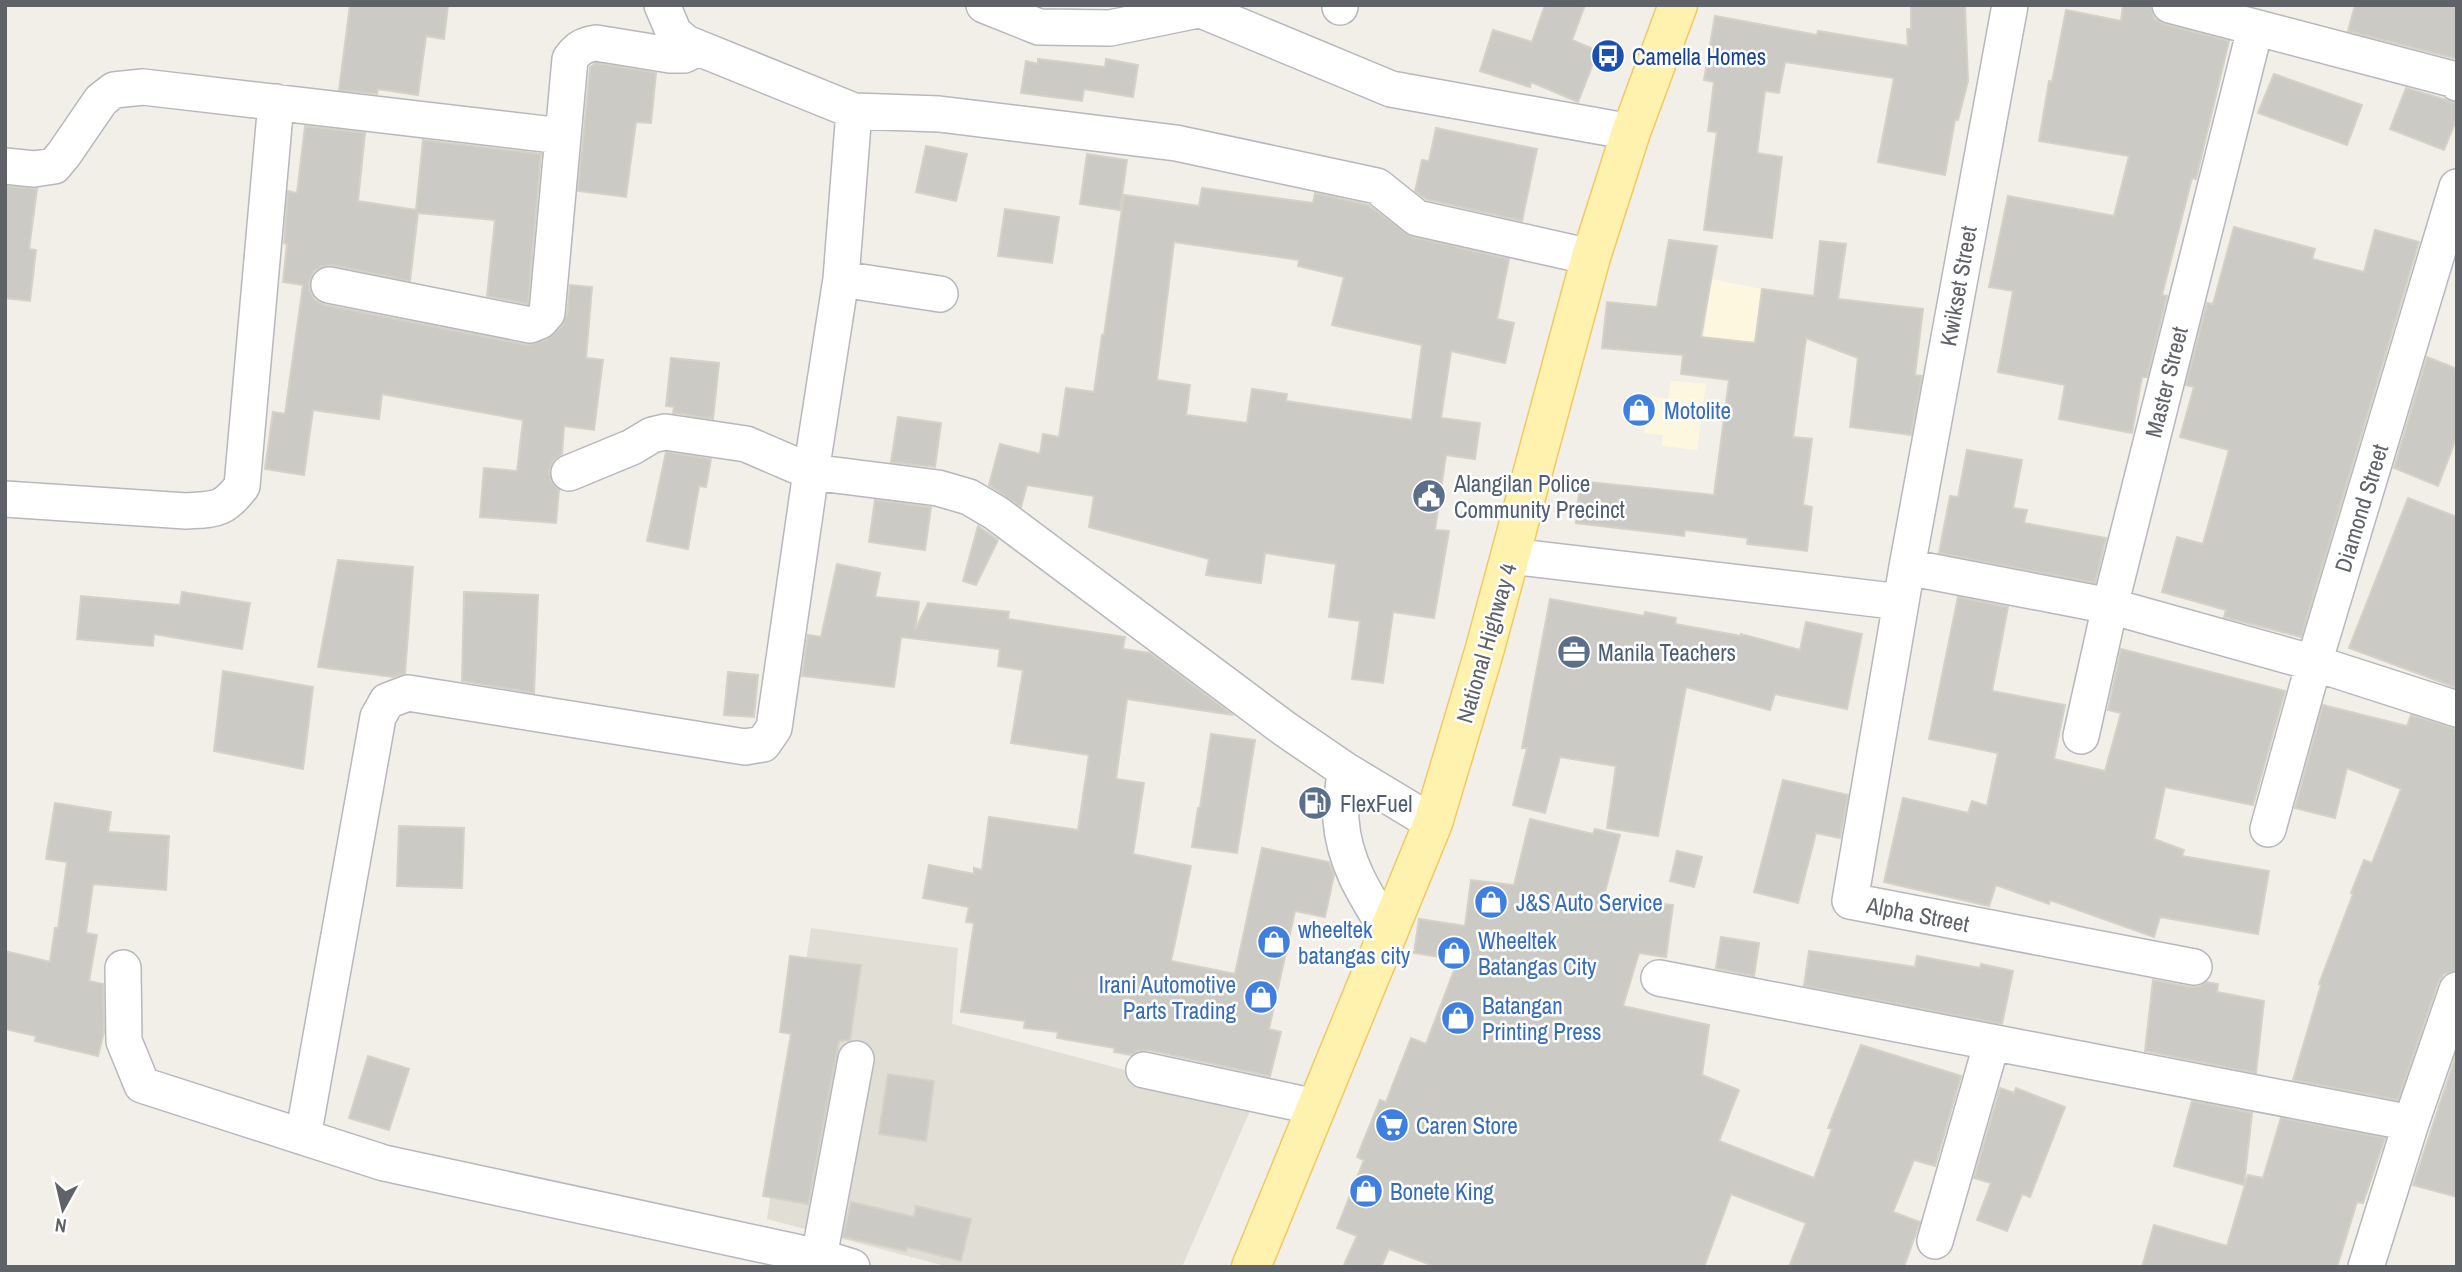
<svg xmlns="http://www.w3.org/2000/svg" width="2462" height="1272" viewBox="0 0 2462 1272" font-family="'Archivo Narrow',sans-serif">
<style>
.commercial{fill:#fef7e0}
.education{fill:#e1ded6}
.building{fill:#cccac5;stroke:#d6d1c6;stroke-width:2;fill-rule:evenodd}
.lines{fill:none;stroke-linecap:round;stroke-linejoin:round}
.minor-casing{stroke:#b5b8bc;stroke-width:38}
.major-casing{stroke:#f2c960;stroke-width:41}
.minor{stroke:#fff;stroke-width:35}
.major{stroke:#fff2af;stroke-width:38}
.labels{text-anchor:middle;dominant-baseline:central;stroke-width:5;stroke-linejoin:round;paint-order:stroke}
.transit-label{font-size:23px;fill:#164399;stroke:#fff;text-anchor:start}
.street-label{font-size:23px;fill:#5f6368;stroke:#fff}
.shop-label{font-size:23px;fill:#366cbe;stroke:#fff;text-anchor:start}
.service-label{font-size:23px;fill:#4e5e75;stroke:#fff;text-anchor:start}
</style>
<rect width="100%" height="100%" fill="#f1efe8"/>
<path class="commercial" d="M1711,279L1762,289L1756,338L1748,343L1704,337Z
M1671,381L1706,384L1697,450L1662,446L1663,435L1644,433L1648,396L1668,399Z"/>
<path class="education" d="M811,928L958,948L952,1024L1253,1104L1182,1267H949L767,1219Z"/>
<path class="building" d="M350,5H448L444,39L426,36L418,95L378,89L377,94L339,90Z
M1545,5H1585L1572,40L1598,51L1578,102L1531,82L1530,87L1480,71L1493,30L1532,42Z
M1911,5H1965L1968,81L1958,120H1955L1945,175L1878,162L1894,78L1785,62L1779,93L1765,91L1757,153L1782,157L1772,238L1704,230L1717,132L1708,131L1714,82L1704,80L1715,16L1817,35L1818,31L1908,46L1907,29H1911Z
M2123,5H2150L2155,19L2164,24L2229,41L2196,179L2192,178L2162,295L2167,296L2147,377H2142L2132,433L2059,419L2065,385L1998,372L2013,291L1989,287L2008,196L2114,216L2129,156L2039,141L2049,81L2052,82L2066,10L2121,21Z
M2355,5H2457V59L2348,31Z
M1038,59L1105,67L1106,59L1138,65L1133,97L1084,89L1082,101L1021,93L1026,61L1038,64Z
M596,63L656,73L651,123L636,122L626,197L578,191L590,67Z
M2274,74L2362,105L2347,145L2258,113Z
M2406,88L2457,103V118L2444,150L2390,129Z
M305,126L365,133L358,201L416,210L423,140L541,154L528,304L487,296L495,220L418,213L410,281L332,265L322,266L314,271L309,282L310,291L315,300L325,305L527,345L547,340L562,326L567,315L570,285L592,287L586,358L603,360L594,430L564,426L562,454L553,461L549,471L551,481L559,490L556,523L480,517L484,468L517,471L523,420L382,394L379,419L313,410L304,475L265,469L273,412L285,414L303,285L283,282L287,244L284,243L288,191L297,193Z
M1436,128L1537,149L1522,221L1426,199L1415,191L1422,160L1429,161Z
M926,146L967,154L956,201L916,192Z
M1087,154L1127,160L1120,210L1080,204Z
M5,186L37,189L29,249L36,250L30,301L5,298Z
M1202,188L1313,203L1315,193L1368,205L1412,237L1509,259L1497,319L1514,323L1505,363L1451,351L1441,418L1480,423L1475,459L1446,455L1435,530L1449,531L1434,618L1393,612L1383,683L1352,679L1360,621L1329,617L1336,564L1265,553L1261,583L1206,575L1209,559L1089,527L1094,496L1027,485L1021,507L989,485L1000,444L1040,454L1043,434L1059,437L1066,388L1094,392L1102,335H1104L1124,195L1199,206ZM1174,242L1299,260L1298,266L1344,277L1332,325L1422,345L1412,420L1286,401L1287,394L1252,389L1247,423L1186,415L1190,385L1157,380Z
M1005,209L1059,217L1052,263L998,256Z
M2234,227L2315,249L2312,259L2364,272L2375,230L2419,242L2301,637L2224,617L2226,610L2162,592L2177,537L2203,544L2229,450L2180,437L2194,387L2186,385L2207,303L2213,304Z
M1669,240L1717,246L1701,337L1755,343L1762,289L1814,296L1820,241L1846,244L1838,299L1923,309L1915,375L1922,376L1911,435L1850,427L1858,358L1806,338L1793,437L1812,439L1803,505L1812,507L1807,551L1747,544L1748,538L1685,530L1684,536L1576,523L1580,481L1714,495L1729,380L1681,374L1683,355L1602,348L1607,302L1657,307Z
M2427,357L2457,369V436L2438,486L2394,468Z
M671,358L719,363L713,419L673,413L674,407L666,406Z
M898,417L941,423L935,467L891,462Z
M1967,450L2022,460L2013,508L2027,510L2024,523L2106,538L2095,583L1939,553L1950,496L1958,497Z
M666,452L711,459L706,487L699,486L688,549L647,541Z
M2408,498L2457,517V688L2349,648Z
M875,500L931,507L925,550L869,542Z
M978,526L998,540L976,585L963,581Z
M338,560L413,567L405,674L393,677L318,667Z
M837,564L880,573L875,597L919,602L915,630L928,603L1009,612L1008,619L1125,637L1123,649L1150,653L1233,715L1127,699L1116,779L1144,783L1133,854L1191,866L1171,961L1235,974L1262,848L1329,862L1334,875L1325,917L1295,911L1269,1029L1281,1032L1270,1076L1148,1050L1138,1051L1131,1055L1114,1052L1115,1048L1057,1038L1058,1032L1024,1028L1025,1021L961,1012L974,923L966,922L969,907L923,898L929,865L974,874V868L982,870L989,817L1078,830L1089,755L1011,743L1023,670L998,666L1000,649L901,637L894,687L802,676L808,635L821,637Z
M182,592L250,603L242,649L154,634L153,646L77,639L81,596L180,605Z
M464,592L538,595L534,693L462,681Z
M1958,597L2008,607L1992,691L2065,705L2054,759L2105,771L2121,713L2108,710L2121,649L2285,691L2253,805L2165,787L2154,839L2184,850L2182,856L2269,871L2258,934L2160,917L2154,937L2050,900L2049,904L1996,885L1989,906L1884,882L1903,798L1968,813L1972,801L1987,806L1998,753L1929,739Z
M1550,599L1644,616L1645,612L1676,618L1675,624L1741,636V634L1800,650L1806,622L1862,634L1847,709L1775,694L1770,710L1686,687L1658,836L1607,828L1616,766L1560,757L1545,813L1513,805L1527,748H1522Z
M223,671L313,687L303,769L214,751Z
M728,672L758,675L754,717L724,715Z
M2323,705L2407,726L2411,715L2457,729V970L2444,974L2438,983L2398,1100L2293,1080L2321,985L2319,984L2353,894L2351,893L2364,860L2372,863L2401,789L2347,768L2335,818L2295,808Z
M1211,734L1255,740L1237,853L1192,847L1198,808H1200Z
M1783,780L1848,795L1840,838L1816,833L1798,903L1754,892Z
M55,803L111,812L108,832L169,836L166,890L93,884L86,933L97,935L89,981L103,984L104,1032L98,1056L35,1041L36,1036L5,1029V951L50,962L55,928H58L67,862L46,859Z
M1530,819L1593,834L1595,829L1620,835L1604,896L1673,905L1666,957L1639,953L1623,1006L1709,1025L1702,1075L1739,1090L1719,1141L1814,1178L1832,1129L1828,1128L1861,1045L1961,1076L1935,1166L1914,1160L1893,1212L1920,1222L1904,1267H1789L1806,1223L1731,1194L1704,1267H1436L1389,1249L1381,1267H1343L1357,1236L1337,1228L1364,1160L1357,1157L1380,1100L1386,1102L1411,1038L1426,1044L1458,960L1414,953L1419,919L1465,926L1471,880L1514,885Z
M399,826L464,828L462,888L397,886Z
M1677,851L1702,857L1694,887L1670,881Z
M1721,937L1759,943L1754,976L1716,968Z
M1809,951L1915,967L1917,956L1980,968L1981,964L2013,971L2002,1024L1804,986Z
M790,956L861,965L850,1040L839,1041L808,1204L763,1196L791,1034L780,1032Z
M2153,980L2190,987L2200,986L2206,982L2218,984L2217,992L2264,1001L2256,1073L2145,1051Z
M2457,1052V1197L2413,1185Z
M368,1056L409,1069L389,1130L349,1118Z
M888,1074L934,1081L926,1141L879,1134Z
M2000,1088L2014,1093L2016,1088L2065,1107L2030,1197L2022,1194L2007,1231L1977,1220L1991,1183L1974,1178Z
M2192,1101L2252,1113L2244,1185L2174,1166Z
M2281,1118L2385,1138L2363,1203L2357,1202L2337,1267H2142L2154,1225L2227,1246L2248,1175L2263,1178Z
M851,1202L914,1217L916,1206L971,1219L961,1261L907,1247L906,1251L843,1237Z"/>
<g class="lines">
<g class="minor-casing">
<path id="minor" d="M662,5L674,33L686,43L854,111L841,279L811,472L938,488L969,497L996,513L1285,729L1345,770L1433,823
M984,5L1039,27L1110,28L1198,10V5
M1189,5L1391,89L1631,132
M2010,5L1907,567L1850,901L2194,967
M2170,5L2452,79L2457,83
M1340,7V5
M854,111L939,114L1176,143L1377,186L1417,218L1591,257
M5,166L34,169L54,166L64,154L101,100L114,90L143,87L562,136
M841,279L940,294
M329,285L530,325L540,321L547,313L570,59C577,49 583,45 596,43L670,55H684L698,48
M5,499L186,511C216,509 223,511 242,486L276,102
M1511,556L1901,602
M1907,567L2110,606L2314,663L2457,709
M2081,736L2110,606L2255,29
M1345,770C1344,786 1340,804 1341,820C1344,863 1366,896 1388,931
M2268,829L2314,663L2457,187
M123,968L124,1041L142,1085L384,1163L819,1257L852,1267
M1659,978L2411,1123
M1144,1070L1316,1107
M303,1137L378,717L387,701L408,693L745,747L763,744L774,728L811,472L746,444L665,432L652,435L632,447L569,473
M1935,1241L1992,1042
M819,1257L856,1059
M2366,1267L2411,1123L2457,990"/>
</g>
<g class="major-casing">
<path id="major" d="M1251,1267L1433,823L1484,652L1591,257L1631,132L1678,5"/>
</g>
<use href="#minor" class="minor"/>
<use href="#major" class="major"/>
</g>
<defs>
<g id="bus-disc" transform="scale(1.75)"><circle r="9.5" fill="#1a4fb4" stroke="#fff"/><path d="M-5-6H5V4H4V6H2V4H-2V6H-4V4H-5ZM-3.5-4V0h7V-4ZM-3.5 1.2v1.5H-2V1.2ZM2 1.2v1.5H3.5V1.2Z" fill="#fff"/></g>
<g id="shop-disc" transform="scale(1.75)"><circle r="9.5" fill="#3f7fe0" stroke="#fff"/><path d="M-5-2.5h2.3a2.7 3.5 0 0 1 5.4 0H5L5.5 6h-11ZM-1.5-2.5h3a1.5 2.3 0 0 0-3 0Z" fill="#fff"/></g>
<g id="civic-disc" transform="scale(1.75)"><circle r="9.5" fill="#5c6f8a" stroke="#fff"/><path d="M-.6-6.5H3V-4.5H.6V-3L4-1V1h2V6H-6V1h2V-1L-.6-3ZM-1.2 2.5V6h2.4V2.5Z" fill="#fff"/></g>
<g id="office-disc" transform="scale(1.75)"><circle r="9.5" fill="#5c6f8a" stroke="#fff"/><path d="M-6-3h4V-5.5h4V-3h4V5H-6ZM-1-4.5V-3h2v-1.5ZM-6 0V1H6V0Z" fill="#fff"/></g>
<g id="fuel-disc" transform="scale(1.75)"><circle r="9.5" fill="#5c6f8a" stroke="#fff"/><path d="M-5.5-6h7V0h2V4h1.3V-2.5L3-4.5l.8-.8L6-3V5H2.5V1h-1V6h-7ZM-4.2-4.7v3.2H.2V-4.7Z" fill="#fff"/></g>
<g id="supermarket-disc" transform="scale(1.75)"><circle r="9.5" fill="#3f7fe0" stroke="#fff"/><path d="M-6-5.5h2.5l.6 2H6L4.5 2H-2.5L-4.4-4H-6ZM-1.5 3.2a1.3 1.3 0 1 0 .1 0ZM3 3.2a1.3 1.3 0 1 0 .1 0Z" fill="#fff"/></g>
</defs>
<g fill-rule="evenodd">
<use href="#bus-disc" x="1608" y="56"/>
<use href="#shop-disc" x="1639" y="410"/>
<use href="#civic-disc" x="1429" y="496"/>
<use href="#office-disc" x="1574" y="652"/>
<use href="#fuel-disc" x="1315" y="803"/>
<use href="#shop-disc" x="1491" y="902"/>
<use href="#shop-disc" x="1274" y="942"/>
<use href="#shop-disc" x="1454" y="953"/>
<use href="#shop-disc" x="1261" y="997"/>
<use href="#shop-disc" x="1458" y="1018"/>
<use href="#supermarket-disc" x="1392" y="1125"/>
<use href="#shop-disc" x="1366" y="1191"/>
</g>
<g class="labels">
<g class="transit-label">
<text x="1632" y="56">Camella Homes</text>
</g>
<g class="street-label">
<text transform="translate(1958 286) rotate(-80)">Kwikset Street</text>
<text transform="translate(2166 382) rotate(-76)">Master Street</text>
<text transform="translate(2361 508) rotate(-73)">Diamond Street</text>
<text transform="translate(1486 643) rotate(-74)">National Highway 4</text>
<text transform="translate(1918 914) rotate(11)">Alpha Street</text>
</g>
<g class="shop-label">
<text x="1664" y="410">Motolite</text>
<text x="1516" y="902">J&amp;S Auto Service</text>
<text x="1298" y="929">wheeltek<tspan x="1298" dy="26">batangas city</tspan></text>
<text x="1478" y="940">Wheeltek<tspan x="1478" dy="26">Batangas City</tspan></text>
<text x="1236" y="984" text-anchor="end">Irani Automotive<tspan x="1236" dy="26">Parts Trading</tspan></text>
<text x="1482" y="1005">Batangan<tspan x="1482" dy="26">Printing Press</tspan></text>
<text x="1416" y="1125">Caren Store</text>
<text x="1390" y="1191">Bonete King</text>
</g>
<g class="service-label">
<text x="1454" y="483">Alangilan Police<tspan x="1454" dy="26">Community Precinct</tspan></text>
<text x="1598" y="652">Manila Teachers</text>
<text x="1340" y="803">FlexFuel</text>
</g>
</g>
<rect width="2462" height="1272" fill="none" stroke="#5f6368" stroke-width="14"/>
<g transform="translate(63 1209) rotate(188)" stroke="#ffffff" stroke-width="5" paint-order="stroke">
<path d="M0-5L12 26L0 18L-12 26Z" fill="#5f6368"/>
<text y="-10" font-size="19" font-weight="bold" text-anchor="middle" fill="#5f6368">N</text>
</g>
</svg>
